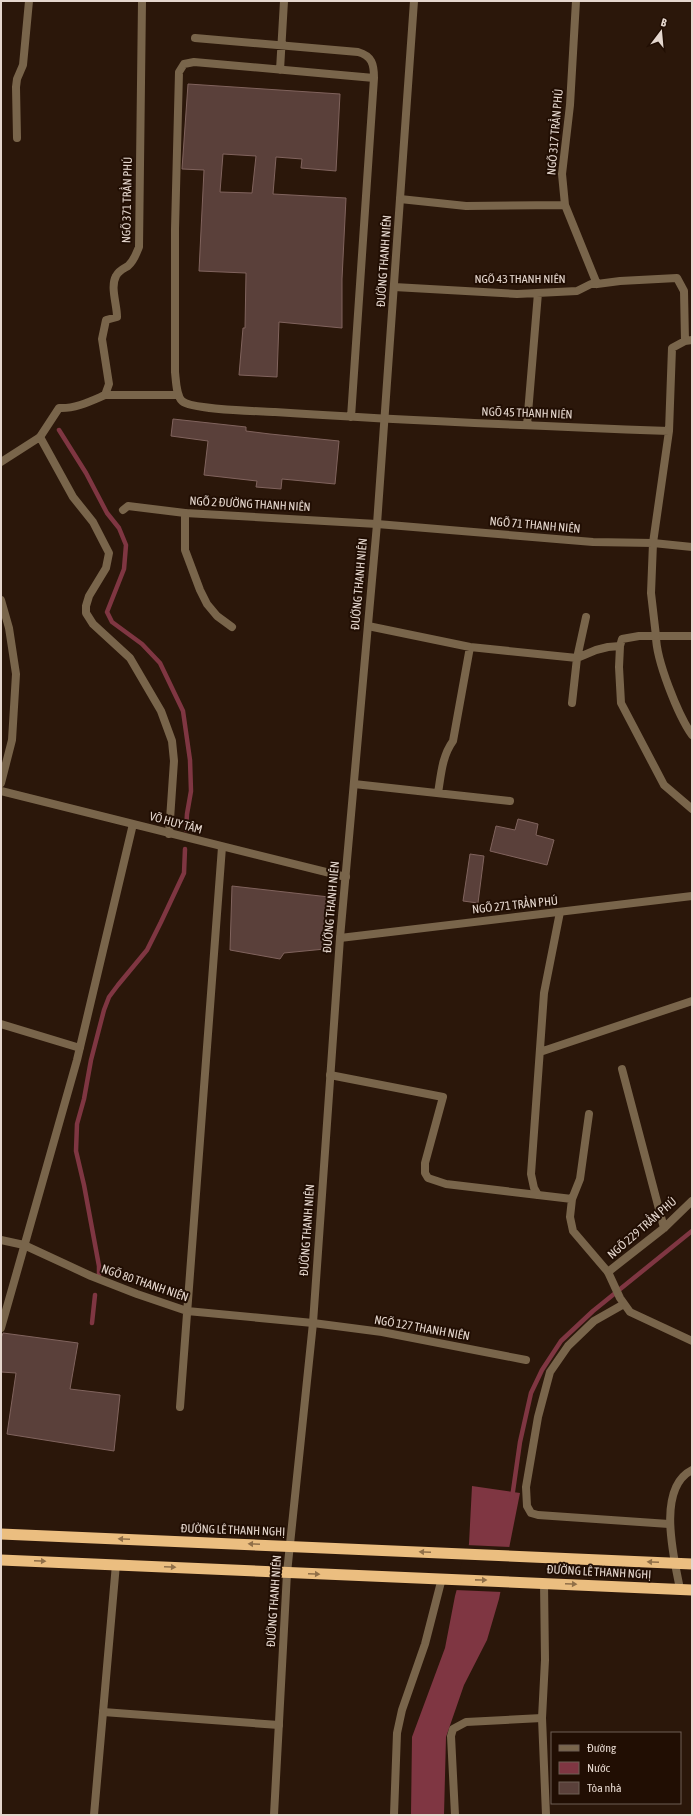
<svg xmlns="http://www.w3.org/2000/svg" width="693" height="1816" viewBox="0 0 693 1816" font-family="'Asap Condensed',sans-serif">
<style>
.water{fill:#7f3642}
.pier{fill:#2b170a}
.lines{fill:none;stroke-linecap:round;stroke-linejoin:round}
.stream{stroke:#7f3642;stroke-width:4.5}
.building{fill:#5a403a;stroke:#80635d;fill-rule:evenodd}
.service{stroke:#79654b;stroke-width:8}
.minor{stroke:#79654b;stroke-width:8}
.tertiary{stroke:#79654b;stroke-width:8}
.trunk{stroke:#ebbe80;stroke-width:11}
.oneway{fill:#906f48}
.labels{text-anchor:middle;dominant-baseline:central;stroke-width:4;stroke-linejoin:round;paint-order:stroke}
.street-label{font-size:12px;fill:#e5d7ce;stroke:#210e03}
</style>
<rect width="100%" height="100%" fill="#2b170a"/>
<path class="water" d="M472,1486L520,1493L499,1599L487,1640L464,1685L446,1737L444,1815H411L412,1737L445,1648L455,1596L469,1544Z"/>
<path class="pier" d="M466,1545L510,1547L502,1592L455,1590Z"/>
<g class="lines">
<path class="stream" d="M59,430L86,473L107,513L119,528L126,545L124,569L107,612L112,622L142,644L160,663L183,711L190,760L191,791L187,814L186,830
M99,1277V1266L84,1185L76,1151L77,1124L84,1099L91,1060L104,1010L109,997L118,985L147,950L161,922L184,873L185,849
M92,1323L95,1295
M512,1498L520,1442L531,1393L542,1370L561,1341L593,1311L692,1231"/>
</g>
<path class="building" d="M188,84L340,94L336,171L301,168L302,159L276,157L273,194L346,198L342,279V328L279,322L277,377L239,375L243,328H245L246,273L199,271L204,170L182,169ZM223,154L256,156L252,193L220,192Z
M173,419L246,427V431L270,434L339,441L335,484L282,479L281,489L256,487L257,481L204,475L208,441L171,436Z
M518,819L538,824L536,835L554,840L547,865L490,851L496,826L515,830Z
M470,854L484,856L478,903L463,901Z
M232,886L329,897L325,949L284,953L280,959L230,950Z
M3,1333L78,1343L70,1389L120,1395L114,1451L7,1434L16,1373L1,1372V1338Z"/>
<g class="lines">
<path class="service" d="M576,1L570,105L562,174L565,205L597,284
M195,38L358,52C372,56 374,64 374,78L351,417
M280,70L284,1
M374,78L194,62L184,64L179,72L175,229V372C176,380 176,395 182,401C192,410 259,411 275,412C406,421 537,426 669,431
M17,138L16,87L17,79L23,65L29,1
M400,199L466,206L565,205
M394,287L517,294L577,291L591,284H597L620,281L677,278L684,291L685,341
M105,395H178
M527,425L538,293
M40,437L59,408C75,409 91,401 105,395L109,384L102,339L106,320L117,317C117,304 110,287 116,276C119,270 123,269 128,266C134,261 136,254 139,247L142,1
M185,513V550L200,590L207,604L217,616L232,627
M653,543L669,431L672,348L685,341L692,340
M368,626L470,647L577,658L596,650L608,647L620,646
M656,636C656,660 678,715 692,735
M692,636H639L622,639L620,646L619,667L621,703L664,785L692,809
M572,703L577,658L586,617
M354,784L510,801
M438,793C441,775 442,756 453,741L470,647
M560,912L544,993L531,1174L534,1188L538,1195L572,1199
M540,1052L692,1001
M589,1114L580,1179L572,1199L570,1217L573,1231L608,1272
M455,1815L451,1736L453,1729L466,1722L542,1718"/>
<path class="minor" d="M1,462L40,437L73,497L93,522L109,553L106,568L89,596L86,606V613L93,624L130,658L161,711L172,741L174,761L169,834
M123,510L128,506L185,513L377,524L593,542L653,543L692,547
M653,543L651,593L656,636
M1,600L9,628L16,674L12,740L1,783
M1,791L346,877
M340,938C457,923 575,911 692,896
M1,1024L80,1048
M622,1069L664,1228
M330,1075L443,1097L425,1163V1173L428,1178L446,1184L538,1195
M692,1201L664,1228L608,1272L620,1298L630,1312L692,1341
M1,1240L24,1245L91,1276L137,1294L187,1311L313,1323L382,1332L526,1360
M624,1304L594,1321L568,1346L550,1372L538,1417L526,1487L527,1506L531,1513L538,1515L669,1524
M1,1328L77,1060L133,824
M180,1407L222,847
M544,1583L545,1660L542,1718L546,1815
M103,1712L279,1725
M394,1815L397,1733L402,1710L425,1644L442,1578"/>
<path class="tertiary" d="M680,1589C674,1558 656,1488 692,1470
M94,1815L116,1564
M274,1815L287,1573L313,1323L340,938L377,524L414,1"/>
<path class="trunk" d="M1,1534L692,1564
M1,1560L692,1590"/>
</g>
<defs><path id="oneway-solid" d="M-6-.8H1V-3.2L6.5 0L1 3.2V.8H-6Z"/></defs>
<g class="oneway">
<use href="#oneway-solid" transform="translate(124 1539) rotate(-178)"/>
<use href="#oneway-solid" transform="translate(254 1544) rotate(-178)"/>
<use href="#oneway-solid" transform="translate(425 1552) rotate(-177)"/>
<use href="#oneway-solid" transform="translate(40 1561) rotate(2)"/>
<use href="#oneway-solid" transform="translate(653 1562) rotate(-177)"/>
<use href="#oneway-solid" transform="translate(170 1567) rotate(3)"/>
<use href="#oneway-solid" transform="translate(314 1574) rotate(2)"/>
<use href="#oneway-solid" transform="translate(481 1580) rotate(1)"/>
<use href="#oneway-solid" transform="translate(571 1584) rotate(3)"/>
</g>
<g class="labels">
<g class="street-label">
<text transform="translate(555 132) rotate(-85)">NGÕ 317 TRẦN PHÚ</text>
<text transform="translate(127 200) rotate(-89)">NGÕ 371 TRẦN PHÚ</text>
<text transform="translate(384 261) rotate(-86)">ĐƯỜNG THANH NIÊN</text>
<text x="520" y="279">NGÕ 43 THANH NIÊN</text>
<text transform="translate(527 413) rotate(2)">NGÕ 45 THANH NIÊN</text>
<text transform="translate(250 504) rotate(3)">NGÕ 2 ĐƯỜNG THANH NIÊN</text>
<text transform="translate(535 525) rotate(5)">NGÕ 71 THANH NIÊN</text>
<text transform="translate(359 584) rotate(-85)">ĐƯỜNG THANH NIÊN</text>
<text transform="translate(176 823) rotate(15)">VÕ HUY TÂM</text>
<text transform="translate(515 905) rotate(-6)">NGÕ 271 TRẦN PHÚ</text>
<text transform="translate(331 907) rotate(-85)">ĐƯỜNG THANH NIÊN</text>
<text transform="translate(642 1228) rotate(-41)">NGÕ 229 TRẦN PHÚ</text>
<text transform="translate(307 1230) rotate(-86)">ĐƯỜNG THANH NIÊN</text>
<text transform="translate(145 1283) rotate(19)">NGÕ 80 THANH NIÊN</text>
<text transform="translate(422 1328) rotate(10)">NGÕ 127 THANH NIÊN</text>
<text transform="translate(233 1530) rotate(2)">ĐƯỜNG LÊ THANH NGHỊ</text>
<text transform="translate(599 1572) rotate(3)">ĐƯỜNG LÊ THANH NGHỊ</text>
<text transform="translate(274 1601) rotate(-86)">ĐƯỜNG THANH NIÊN</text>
</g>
</g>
<rect width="693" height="1816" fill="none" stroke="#e5d7ce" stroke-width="4"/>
<rect x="551" y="1732" width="130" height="72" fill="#210e03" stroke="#6f5e54"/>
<rect x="559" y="1745" width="20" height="6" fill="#79654b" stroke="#6f5e54"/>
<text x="587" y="1752" font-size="12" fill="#e5d7ce">Đường</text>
<rect x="559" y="1762" width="20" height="12" fill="#7f3642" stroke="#6f5e54"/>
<text x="587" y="1772" font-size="12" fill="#e5d7ce">Nước</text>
<rect x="559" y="1782" width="20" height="12" fill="#5a403a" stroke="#6f5e54"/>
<text x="587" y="1792" font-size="12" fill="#e5d7ce">Tòa nhà</text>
<g transform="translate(661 32) rotate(16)" stroke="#210e03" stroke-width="3" paint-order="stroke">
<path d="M0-3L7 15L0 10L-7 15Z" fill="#e5d7ce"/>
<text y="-6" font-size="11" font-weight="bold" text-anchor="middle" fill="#e5d7ce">B</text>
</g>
</svg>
